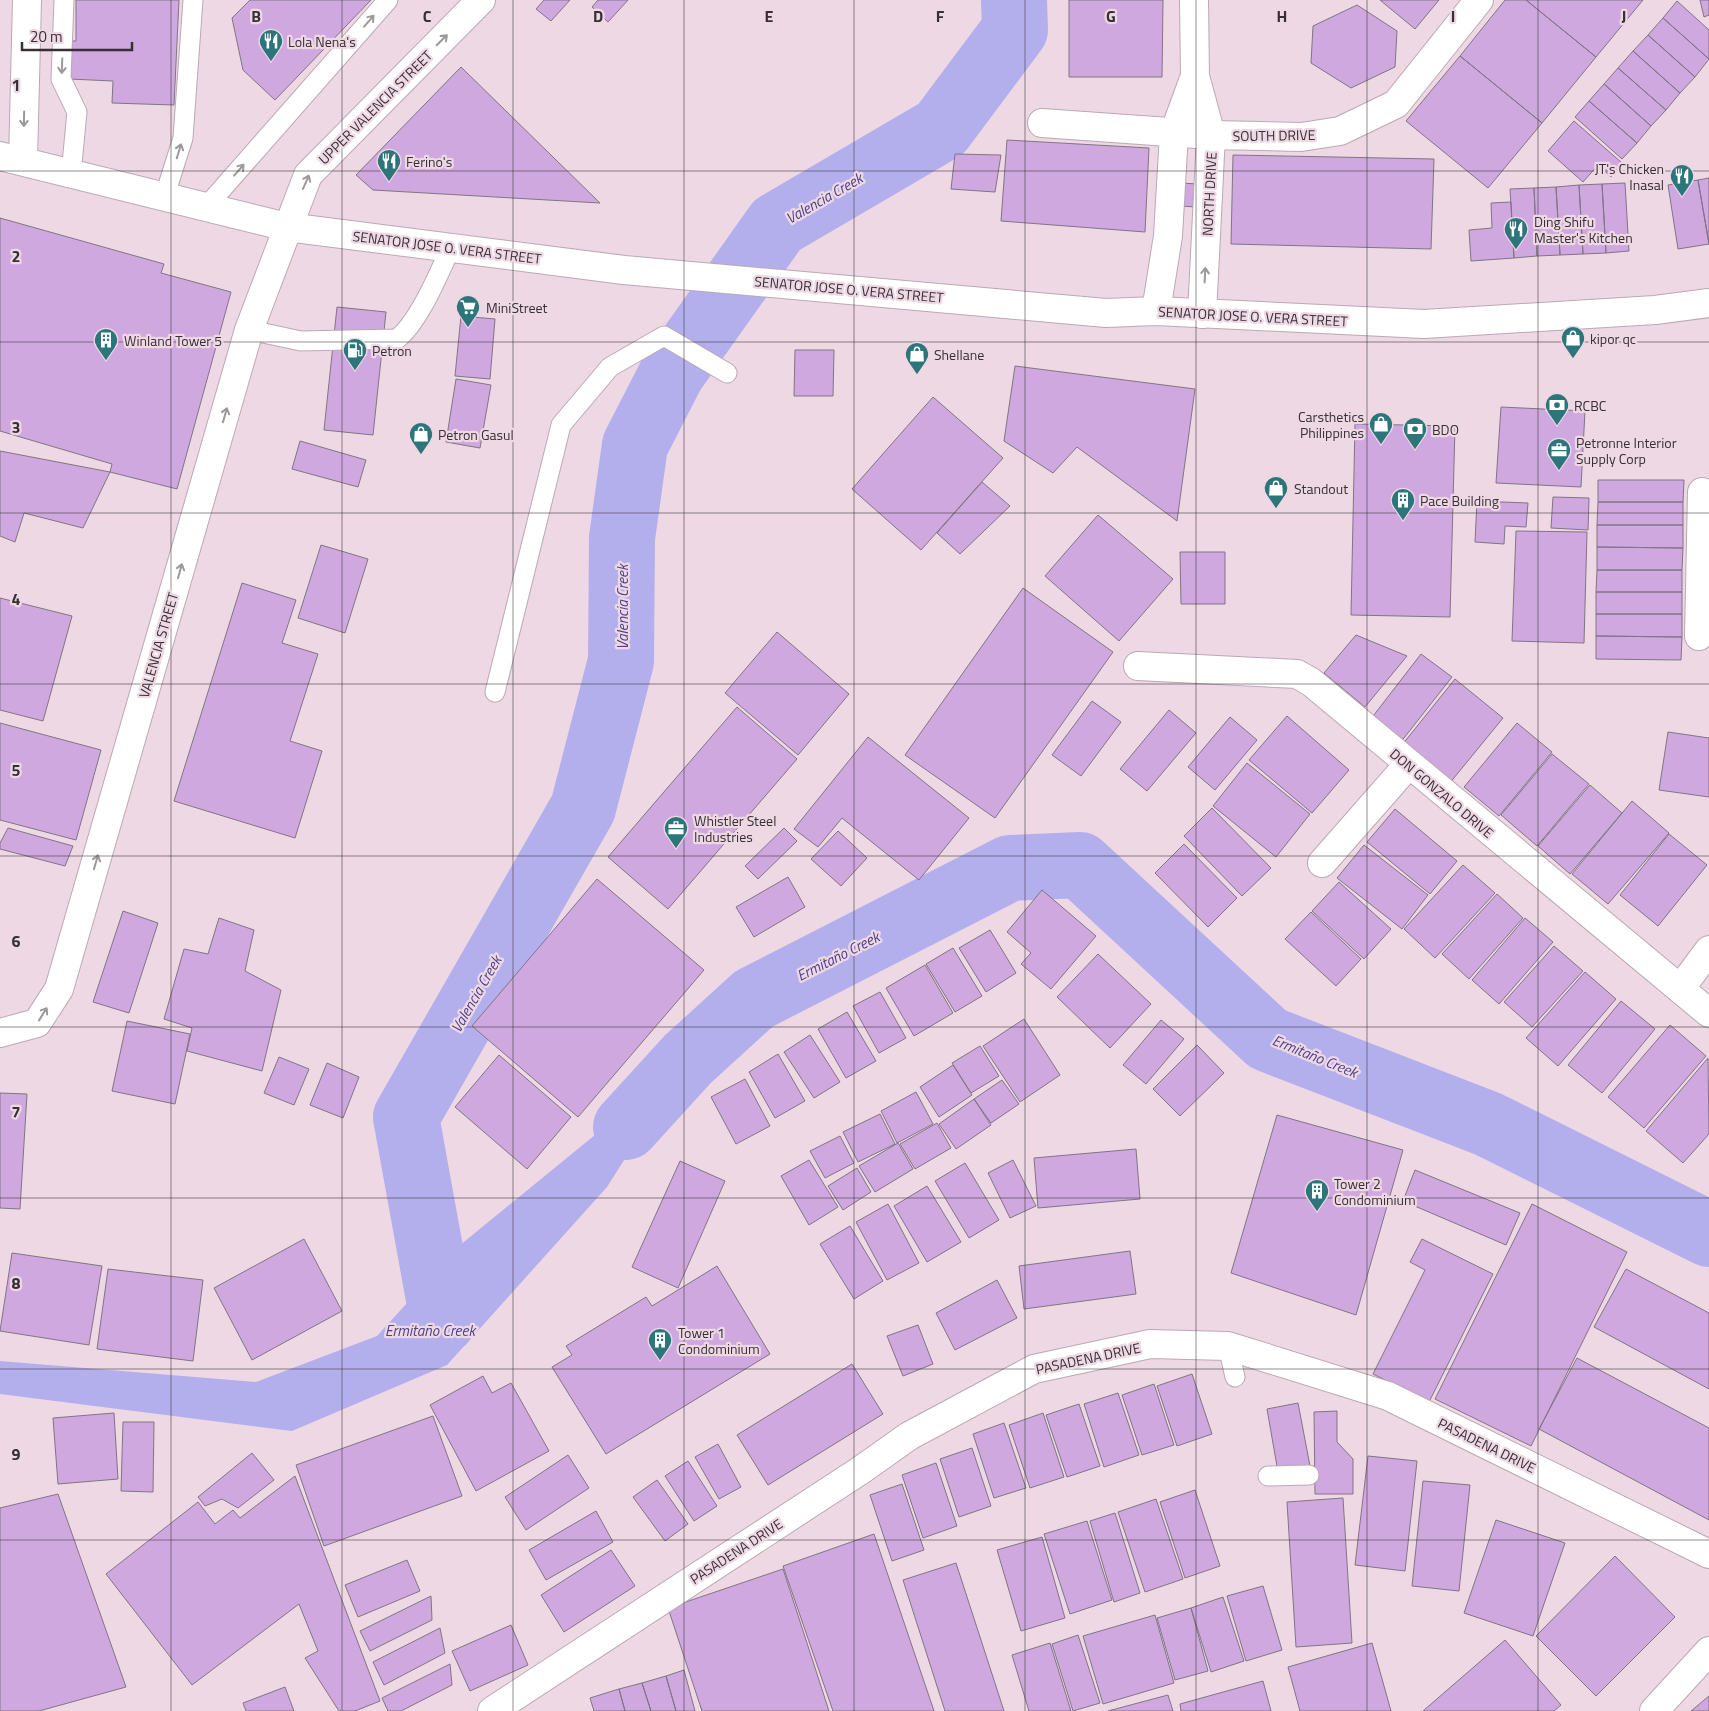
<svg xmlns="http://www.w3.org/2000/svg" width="1709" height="1711" viewBox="0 0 1709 1711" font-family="'Titillium Web',sans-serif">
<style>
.water{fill:#b3afed}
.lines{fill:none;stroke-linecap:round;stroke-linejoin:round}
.river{stroke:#b3afed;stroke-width:66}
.building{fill:#cfa8df;stroke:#807585}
.service-casing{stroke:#bca8b3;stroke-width:21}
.minor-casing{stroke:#bca8b3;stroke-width:30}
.primary-casing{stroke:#bca8b3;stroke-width:30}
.service{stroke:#fff;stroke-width:19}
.minor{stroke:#fff;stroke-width:28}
.primary{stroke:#fff;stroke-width:28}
.oneway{stroke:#9b979a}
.grid{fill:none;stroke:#372f34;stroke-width:1;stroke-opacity:0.55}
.labels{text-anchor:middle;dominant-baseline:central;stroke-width:4.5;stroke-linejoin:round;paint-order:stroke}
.poi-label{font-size:14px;fill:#372f34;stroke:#edd8e3;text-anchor:start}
.street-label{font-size:14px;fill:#372f34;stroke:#edd8e3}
.water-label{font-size:15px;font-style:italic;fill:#4c418a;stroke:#edd8e3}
.grid-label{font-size:16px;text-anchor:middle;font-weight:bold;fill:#372f34;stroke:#edd8e3;stroke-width:4.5;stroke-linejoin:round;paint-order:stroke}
</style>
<rect width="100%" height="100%" fill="#edd8e3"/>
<path class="water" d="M688,1059L607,1187L447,1365L292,1431L0,1394V1361L256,1382L377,1336L459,1246Z"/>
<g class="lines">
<path class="river" d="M626,1127L688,1059L754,999L1010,868L1080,865L1268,1039L1488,1124L1709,1234
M443,1321L406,1117L583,808L621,661L622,538L635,445L672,373L777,225L941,129L1015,30L1014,0"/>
</g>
<path class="building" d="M76,0H179L174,105L112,103L113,81L69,79V41H76Z
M250,0H371L275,100L243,70L232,18Z
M544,0H570L551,21L536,9Z
M598,0H628L608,22L592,7Z
M1069,0H1163L1162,77H1069Z
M1380,0H1439L1415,29Z
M1505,0H1526L1596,57L1542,123L1460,56Z
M1526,0H1643L1596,57Z
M1700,0H1709V15L1704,17Z
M1677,1L1709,30V59L1663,18Z
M1357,5L1397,31L1395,67L1351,88L1311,63L1313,26Z
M1663,18L1709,59L1695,77L1648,35Z
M1648,35L1695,77L1680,93L1633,51Z
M1633,51L1680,93L1666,110L1618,68Z
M1460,56L1542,123L1488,188L1406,121Z
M461,67L600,203L373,190L356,175Z
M1618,68L1666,110L1651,126L1604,84Z
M1604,84L1651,126L1637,143L1589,101Z
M1589,101L1637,143L1622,159L1575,117Z
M1574,121L1622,163L1611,177L1598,165L1583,182L1548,151Z
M1007,140L1149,148L1145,232L1001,221Z
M955,154L1001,155L995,192L951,189Z
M1233,155L1434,159L1431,249L1231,244Z
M1709,178V244L1698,180Z
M1698,180L1709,244L1678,249L1668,185Z
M1180,183L1198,184L1197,207L1179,206Z
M1625,183L1629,251L1606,253L1602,184Z
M1602,184L1606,253L1583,254L1579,185Z
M1579,185L1583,254L1560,255L1556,187Z
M1556,187L1560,255L1537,256L1534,188Z
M1534,188L1537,256L1514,258L1510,189Z
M1511,202L1514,258L1471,261L1469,230L1492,228L1491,203Z
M0,218L164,264L161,273L231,292L177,489L110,472L112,464L0,431Z
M337,307L386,312L373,435L324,430Z
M461,316L495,319L490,379L455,376Z
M795,350H834L833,396H794Z
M1015,366L1195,389L1177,521L1077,447L1053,473L1004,441Z
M456,379L491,385L480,448L446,442Z
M933,397L1003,458L921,550L852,489Z
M1501,407L1585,411L1581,487L1496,483Z
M1355,424L1455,426L1450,617L1351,615Z
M300,441L366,460L358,487L292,469Z
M0,451L110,472L83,528L24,513L15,542L0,536Z
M1598,480H1684L1683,502H1598Z
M982,482L1010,506L960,554L937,533Z
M1553,497L1589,498L1588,530L1551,528Z
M1477,501L1528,503L1526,527L1505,526L1504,544L1475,542Z
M1598,502H1683V525H1597Z
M1098,515L1173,579L1119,641L1045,576Z
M1597,525H1683V548L1597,547Z
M1516,531L1587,532L1584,643L1512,641Z
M321,545L368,559L345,633L298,618Z
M1597,547L1683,548L1682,570H1597Z
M1180,552H1225V604H1181Z
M1597,570H1682V592H1596Z
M242,583L296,600L282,643L318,654L290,741L322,751L295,838L174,801Z
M1023,588L1113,652L995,818L905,755Z
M1596,592H1682V614H1596Z
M0,598L72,616L43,721L0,710Z
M1596,614H1682V637L1596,636Z
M777,632L849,694L798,755L725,693Z
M1356,635L1407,656L1365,707L1324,673Z
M1596,636L1682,637L1681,660L1596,659Z
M1421,654L1452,677L1400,743L1370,720Z
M1455,679L1503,718L1449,784L1402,745Z
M1092,701L1121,722L1081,776L1052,755Z
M737,707L797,759L668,909L608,857Z
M1169,710L1196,733L1147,791L1120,769Z
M1287,716L1349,770L1312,813L1249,760Z
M1230,717L1257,740L1215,790L1188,767Z
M0,723L101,750L76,840L0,820Z
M1517,723L1552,752L1499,816L1464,787Z
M1668,732L1709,738V797L1659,790Z
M868,737L969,818L919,880L842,818L818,847L794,829Z
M1552,754L1589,784L1537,846L1501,815Z
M1247,763L1310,814L1276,857L1213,806Z
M1590,785L1622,813L1570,874L1538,846Z
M1632,801L1669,833L1608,904L1572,874Z
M1212,808L1271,868L1242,896L1184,836Z
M1395,809L1457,861L1430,894L1367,842Z
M8,828L73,846L65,866L0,849V843Z
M784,828L797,841L758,879L745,866Z
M838,831L867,858L841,886L811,859Z
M1669,834L1707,865L1658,926L1620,895Z
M1184,844L1237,898L1208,927L1155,873Z
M1364,845L1428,895L1402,929L1337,878Z
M1463,865L1495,893L1435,958L1404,929Z
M788,877L805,907L754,937L736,907Z
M597,879L704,970L578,1117L472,1026Z
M1339,882L1391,929L1364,959L1312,911Z
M1042,890L1096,936L1051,989L1021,964L1031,953L1007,932Z
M1497,894L1523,918L1469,979L1442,954Z
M123,911L158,923L129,1013L93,1002Z
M1311,912L1361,959L1336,986L1285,939Z
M219,918L254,930L245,971L281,990L262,1071L187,1051L192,1028L164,1019L184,949L208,954Z
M1525,918L1553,942L1499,1004L1472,980Z
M990,930L1016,973L986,992L959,948Z
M1554,946L1583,971L1532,1027L1504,1002Z
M953,948L982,996L955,1012L926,964Z
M1098,954L1151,1004L1110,1048L1057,997Z
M925,965L953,1013L914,1036L886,988Z
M1585,972L1616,999L1558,1066L1526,1038Z
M880,992L906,1038L879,1053L853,1006Z
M1621,1001L1655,1029L1602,1093L1568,1065Z
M847,1012L876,1061L846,1078L818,1029Z
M1024,1019L1060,1075L1020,1102L983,1046Z
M1161,1020L1184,1039L1146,1084L1123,1065Z
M127,1021L190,1034L175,1104L112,1091Z
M1670,1025L1706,1056L1644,1128L1608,1097Z
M810,1035L840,1082L814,1098L784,1052Z
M1197,1045L1224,1073L1180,1116L1153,1089Z
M980,1046L999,1076L971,1093L952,1063Z
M778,1054L805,1101L775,1118L749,1072Z
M499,1055L571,1117L527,1169L455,1107Z
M279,1057L309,1069L294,1105L264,1093Z
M1708,1058L1709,1134L1683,1163L1646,1131Z
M327,1063L359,1077L343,1118L310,1105Z
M953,1065L972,1095L939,1117L920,1087Z
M745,1079L770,1126L736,1144L711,1097Z
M1002,1080L1019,1104L991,1123L974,1099Z
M916,1092L933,1124L897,1143L881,1111Z
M0,1093L27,1094L20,1209L0,1208Z
M974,1099L991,1125L956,1149L939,1124Z
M880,1114L895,1144L858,1162L843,1132Z
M1277,1115L1403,1150L1356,1315L1231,1273Z
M937,1123L951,1148L915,1169L900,1144Z
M840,1136L854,1163L825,1178L810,1151Z
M898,1143L913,1169L875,1192L859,1166Z
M1136,1149L1140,1199L1038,1208L1034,1158Z
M809,1160L838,1207L809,1225L781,1176Z
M1013,1160L1036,1206L1010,1218L988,1173Z
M680,1161L725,1181L678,1288L632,1267Z
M965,1163L999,1220L969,1238L935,1181Z
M857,1168L871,1192L843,1210L828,1186Z
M1415,1170L1520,1213L1506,1245L1403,1201Z
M927,1186L961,1242L927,1262L894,1206Z
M888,1204L919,1263L887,1280L856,1222Z
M1532,1204L1627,1252L1531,1446L1435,1399Z
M850,1226L883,1281L854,1299L820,1244Z
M304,1239L342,1311L252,1360L214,1288Z
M1422,1239L1493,1274L1429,1402L1373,1374L1425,1270L1410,1262Z
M1130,1251L1136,1294L1024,1309L1019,1266Z
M12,1253L102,1266L89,1345L0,1331Z
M717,1266L770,1354L606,1454L552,1367L572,1355L566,1346L646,1297L652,1306Z
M108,1269L203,1280L193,1361L97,1349Z
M1626,1269L1709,1313V1389L1594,1327Z
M997,1280L1017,1318L955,1350L936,1313Z
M918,1325L933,1364L903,1376L887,1336Z
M1577,1358L1709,1428V1520L1539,1429Z
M852,1364L883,1414L768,1485L737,1435Z
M1192,1374L1212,1434L1177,1446L1157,1386Z
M483,1376L492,1393L511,1383L549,1451L476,1491L430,1405Z
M1154,1384L1174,1445L1142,1455L1122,1395Z
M1118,1393L1139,1455L1104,1467L1084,1404Z
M1298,1403L1310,1466L1278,1472L1267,1409Z
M1079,1404L1100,1466L1067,1477L1046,1415Z
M1337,1411V1442L1353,1459V1494H1315L1314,1412Z
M114,1413L118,1479L58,1484L53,1418Z
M1043,1413L1064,1477L1030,1488L1009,1425Z
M433,1416L462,1496L324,1546L296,1465Z
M123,1422H154L153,1492L121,1491Z
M1004,1423L1026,1488L994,1498L973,1434Z
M718,1444L741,1487L719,1499L695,1457Z
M972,1448L991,1506L959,1517L940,1459Z
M252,1453L274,1480L238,1508L222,1499L205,1506L198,1497Z
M568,1455L589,1488L526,1530L505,1497Z
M1368,1456L1417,1461L1405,1571L1355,1565Z
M688,1461L717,1506L694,1521L665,1476Z
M936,1463L957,1526L923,1538L902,1475Z
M295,1476L380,1701L355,1711H339L305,1658L318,1651L299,1604L192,1685L106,1574L198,1502L215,1524L233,1510L240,1518Z
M657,1480L688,1524L665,1541L633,1497Z
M1423,1481L1470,1485L1459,1591L1412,1586Z
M902,1484L924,1550L892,1561L870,1495Z
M1195,1490L1220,1566L1185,1578L1160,1502Z
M58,1494L126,1687L39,1711H0V1508Z
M1343,1498L1352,1643L1296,1647L1287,1502Z
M1156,1499L1183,1579L1145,1592L1118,1512Z
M596,1511L613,1542L546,1580L529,1550Z
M1115,1513L1140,1593L1114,1602L1090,1521Z
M1496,1520L1565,1543L1533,1636L1464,1613Z
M1087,1521L1112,1600L1070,1614L1044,1534Z
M874,1534L934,1711H833L783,1566Z
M1042,1537L1065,1618L1021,1631L997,1550Z
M611,1550L635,1586L564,1632L541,1595Z
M1615,1556L1675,1617L1596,1696L1536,1636Z
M407,1560L420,1591L358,1617L345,1585Z
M956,1563L1004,1711H945L903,1580Z
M783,1569L829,1711H702L668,1608Z
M1263,1586L1282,1650L1246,1661L1227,1596Z
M431,1596L432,1620L370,1651L360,1631Z
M1223,1597L1244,1661L1211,1672L1191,1608Z
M1191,1608L1208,1671L1175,1680L1157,1618Z
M1155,1615L1174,1683L1103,1704L1083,1636Z
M511,1625L528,1665L470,1691L452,1651Z
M440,1628L445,1653L384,1685L373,1662Z
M1078,1635L1100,1703L1073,1711L1052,1644Z
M1505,1640L1561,1705L1554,1711H1423Z
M1050,1643L1071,1711H1029L1012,1655Z
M1372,1643L1391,1711H1300L1288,1667Z
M450,1664L452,1685L401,1711H388L382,1698Z
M684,1670L695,1711H676L666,1676Z
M666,1676L676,1711H651L642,1683Z
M1263,1681L1271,1711H1181L1180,1704Z
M642,1683L651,1711H625L619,1689Z
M285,1687L294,1711H246L243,1703Z
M619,1689L625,1711H594L590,1698Z
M1168,1695L1173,1711H1108Z
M1709,1696V1711H1691Z"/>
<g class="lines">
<g class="service-casing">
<path id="service" d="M64,0L61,79L77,112L71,174
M164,198L183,138L193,0
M207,206L388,0
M249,330L301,341L397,339C419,322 439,273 451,247
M495,692L561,425L610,367L664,336L727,373
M1228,1346L1235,1377
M1268,1476L1309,1475"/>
</g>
<g class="minor-casing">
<path id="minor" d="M1194,0L1195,76L1211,135L1202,314
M1042,123L1211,135L1301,137L1340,131L1396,104L1479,0
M23,161L27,0
M1156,311L1168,236L1174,133L1195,76
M1699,636L1702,492
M1138,666L1297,674L1311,682L1709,1013
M1322,863L1408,765
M1680,989L1709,950
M0,1033L37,1023L59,989L249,330L308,175L481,0
M492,1711L861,1470L909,1436L1034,1369L1150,1344L1228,1346L1388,1396L1709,1554
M1654,1711L1709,1651"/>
</g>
<g class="primary-casing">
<path id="primary" d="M0,156L287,227L624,270L1106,313L1156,311L1424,324L1655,310L1709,303"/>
</g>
<use href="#service" class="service"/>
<use href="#minor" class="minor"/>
<use href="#primary" class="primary"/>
</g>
<defs><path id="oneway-shaft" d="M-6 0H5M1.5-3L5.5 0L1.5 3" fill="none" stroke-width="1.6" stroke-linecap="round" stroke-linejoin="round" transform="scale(1.25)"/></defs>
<g class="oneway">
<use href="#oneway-shaft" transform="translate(369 21) rotate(-49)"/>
<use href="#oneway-shaft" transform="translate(442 40) rotate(-45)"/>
<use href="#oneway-shaft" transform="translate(62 66) rotate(92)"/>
<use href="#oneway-shaft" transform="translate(24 119) rotate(91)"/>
<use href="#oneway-shaft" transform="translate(179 151) rotate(-73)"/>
<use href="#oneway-shaft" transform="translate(239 170) rotate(-49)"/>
<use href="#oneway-shaft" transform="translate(306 182) rotate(-66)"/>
<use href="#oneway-shaft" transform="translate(1205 275) rotate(-87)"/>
<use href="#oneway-shaft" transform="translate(225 415) rotate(-74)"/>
<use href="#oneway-shaft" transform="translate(180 571) rotate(-74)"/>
<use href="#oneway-shaft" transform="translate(96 862) rotate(-74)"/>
<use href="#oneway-shaft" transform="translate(43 1014) rotate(-58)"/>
</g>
<path class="grid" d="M171,0V1711M342,0V1711M513,0V1711M684,0V1711M854,0V1711M1025,0V1711M1196,0V1711M1367,0V1711M1538,0V1711M0,171H1709M0,342H1709M0,513H1709M0,684H1709M0,856H1709M0,1027H1709M0,1198H1709M0,1369H1709M0,1540H1709"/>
<defs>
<g id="restaurant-pin" transform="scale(1.25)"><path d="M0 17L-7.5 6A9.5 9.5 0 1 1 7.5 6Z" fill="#2c767b" stroke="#edd8e3"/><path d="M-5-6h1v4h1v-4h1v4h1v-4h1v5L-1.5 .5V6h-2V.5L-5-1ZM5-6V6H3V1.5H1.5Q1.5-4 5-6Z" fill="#fff"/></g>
<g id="supermarket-pin" transform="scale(1.25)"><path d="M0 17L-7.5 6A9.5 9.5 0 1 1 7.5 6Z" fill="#2c767b" stroke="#edd8e3"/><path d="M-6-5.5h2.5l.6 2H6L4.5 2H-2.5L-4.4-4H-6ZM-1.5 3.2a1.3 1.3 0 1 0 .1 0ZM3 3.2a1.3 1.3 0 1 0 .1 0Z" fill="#fff"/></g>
<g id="shop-pin" transform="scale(1.25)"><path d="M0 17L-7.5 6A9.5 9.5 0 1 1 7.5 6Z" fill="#2c767b" stroke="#edd8e3"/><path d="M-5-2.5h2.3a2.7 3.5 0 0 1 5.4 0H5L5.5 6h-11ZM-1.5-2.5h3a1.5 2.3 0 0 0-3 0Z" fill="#fff"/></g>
<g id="building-pin" transform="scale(1.25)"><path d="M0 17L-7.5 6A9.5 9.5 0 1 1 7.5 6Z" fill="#2c767b" stroke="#edd8e3"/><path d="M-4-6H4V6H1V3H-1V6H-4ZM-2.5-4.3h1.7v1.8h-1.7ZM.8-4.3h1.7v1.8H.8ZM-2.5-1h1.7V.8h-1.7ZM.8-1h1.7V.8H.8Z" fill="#fff"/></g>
<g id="fuel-pin" transform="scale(1.25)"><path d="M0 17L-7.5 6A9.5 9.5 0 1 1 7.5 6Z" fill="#2c767b" stroke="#edd8e3"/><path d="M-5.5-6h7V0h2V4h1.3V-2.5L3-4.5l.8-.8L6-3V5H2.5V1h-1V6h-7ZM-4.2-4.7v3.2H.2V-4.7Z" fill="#fff"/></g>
<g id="bank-pin" transform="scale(1.25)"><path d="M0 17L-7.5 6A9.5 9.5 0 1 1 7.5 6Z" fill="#2c767b" stroke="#edd8e3"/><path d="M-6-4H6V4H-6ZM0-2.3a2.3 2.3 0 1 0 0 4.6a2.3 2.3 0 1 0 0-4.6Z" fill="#fff"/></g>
<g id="office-pin" transform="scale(1.25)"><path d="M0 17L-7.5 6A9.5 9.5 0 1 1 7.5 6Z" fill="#2c767b" stroke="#edd8e3"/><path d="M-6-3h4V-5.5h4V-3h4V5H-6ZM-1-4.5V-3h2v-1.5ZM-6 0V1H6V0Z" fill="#fff"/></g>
</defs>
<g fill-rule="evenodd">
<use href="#restaurant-pin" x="271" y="41"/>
<use href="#restaurant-pin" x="389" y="161"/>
<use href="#restaurant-pin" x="1682" y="176"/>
<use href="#restaurant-pin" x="1516" y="229"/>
<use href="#supermarket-pin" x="468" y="307"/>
<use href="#shop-pin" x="1573" y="338"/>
<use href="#building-pin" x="106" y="340"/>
<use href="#fuel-pin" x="355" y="350"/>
<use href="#shop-pin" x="917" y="354"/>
<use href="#bank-pin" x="1557" y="405"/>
<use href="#shop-pin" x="1381" y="424"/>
<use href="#bank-pin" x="1415" y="429"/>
<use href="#shop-pin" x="421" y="434"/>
<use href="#office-pin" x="1559" y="450"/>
<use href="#shop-pin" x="1276" y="488"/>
<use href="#building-pin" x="1403" y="500"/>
<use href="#office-pin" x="676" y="828"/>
<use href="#building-pin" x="1317" y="1191"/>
<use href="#building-pin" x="660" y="1340"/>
</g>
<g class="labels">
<g class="poi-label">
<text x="288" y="41">Lola Nena's</text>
<text x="406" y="161">Ferino's</text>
<text x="1664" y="168" text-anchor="end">JT's Chicken<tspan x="1664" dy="16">Inasal</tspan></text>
<text x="1534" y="221">Ding Shifu<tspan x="1534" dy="16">Master's Kitchen</tspan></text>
<text x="486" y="307">MiniStreet</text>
<text x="1590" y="338">kipor qc</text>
<text x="124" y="340">Winland Tower 5</text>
<text x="372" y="350">Petron</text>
<text x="934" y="354">Shellane</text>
<text x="1574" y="405">RCBC</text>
<text x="1364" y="416" text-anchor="end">Carsthetics<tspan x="1364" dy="16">Philippines</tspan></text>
<text x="1432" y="429">BDO</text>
<text x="438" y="434">Petron Gasul</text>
<text x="1576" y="442">Petronne Interior<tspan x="1576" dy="16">Supply Corp</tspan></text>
<text x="1294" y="488">Standout</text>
<text x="1420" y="500">Pace Building</text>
<text x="694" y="820">Whistler Steel<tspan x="694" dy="16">Industries</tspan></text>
<text x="1334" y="1183">Tower 2<tspan x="1334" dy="16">Condominium</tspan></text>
<text x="678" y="1332">Tower 1<tspan x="678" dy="16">Condominium</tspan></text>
</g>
<g class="street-label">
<text transform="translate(375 107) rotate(-45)">UPPER VALENCIA STREET</text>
<text transform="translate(1274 135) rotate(-1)">SOUTH DRIVE</text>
<text transform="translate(1209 194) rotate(-87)">NORTH DRIVE</text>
<text transform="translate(447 247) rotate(7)">SENATOR JOSE O. VERA STREET</text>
<text transform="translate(849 289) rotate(5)">SENATOR JOSE O. VERA STREET</text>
<text transform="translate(1253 316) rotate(3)">SENATOR JOSE O. VERA STREET</text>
<text transform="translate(158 645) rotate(-74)">VALENCIA STREET</text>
<text transform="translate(1442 793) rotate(40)">DON GONZALO DRIVE</text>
<text transform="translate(1088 1358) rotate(-12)">PASADENA DRIVE</text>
<text transform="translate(1487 1445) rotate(26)">PASADENA DRIVE</text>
<text transform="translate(736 1551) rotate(-33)">PASADENA DRIVE</text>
</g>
<g class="water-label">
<text transform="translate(824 198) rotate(-30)">Valencia Creek</text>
<text transform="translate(622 607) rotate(-90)">Valencia Creek</text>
<text transform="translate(838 956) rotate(-27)">Ermitaño Creek</text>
<text transform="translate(476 994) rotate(-60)">Valencia Creek</text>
<text transform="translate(1315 1056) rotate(22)">Ermitaño Creek</text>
<text x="430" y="1330">Ermitaño Creek</text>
</g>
</g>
<g class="grid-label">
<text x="256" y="22">B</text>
<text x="427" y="22">C</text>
<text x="598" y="22">D</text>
<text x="769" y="22">E</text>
<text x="940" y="22">F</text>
<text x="1111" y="22">G</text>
<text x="1282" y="22">H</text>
<text x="1453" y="22">I</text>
<text x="1624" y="22">J</text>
<text x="16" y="91">1</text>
<text x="16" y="262">2</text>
<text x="16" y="433">3</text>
<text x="16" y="605">4</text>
<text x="16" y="776">5</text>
<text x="16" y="947">6</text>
<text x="16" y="1118">7</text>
<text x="16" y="1289">8</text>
<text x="16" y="1460">9</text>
</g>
<path d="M22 42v8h110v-8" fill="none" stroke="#372f34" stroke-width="2.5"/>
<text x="30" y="42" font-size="15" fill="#372f34" stroke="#edd8e3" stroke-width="4" paint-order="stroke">20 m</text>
</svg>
